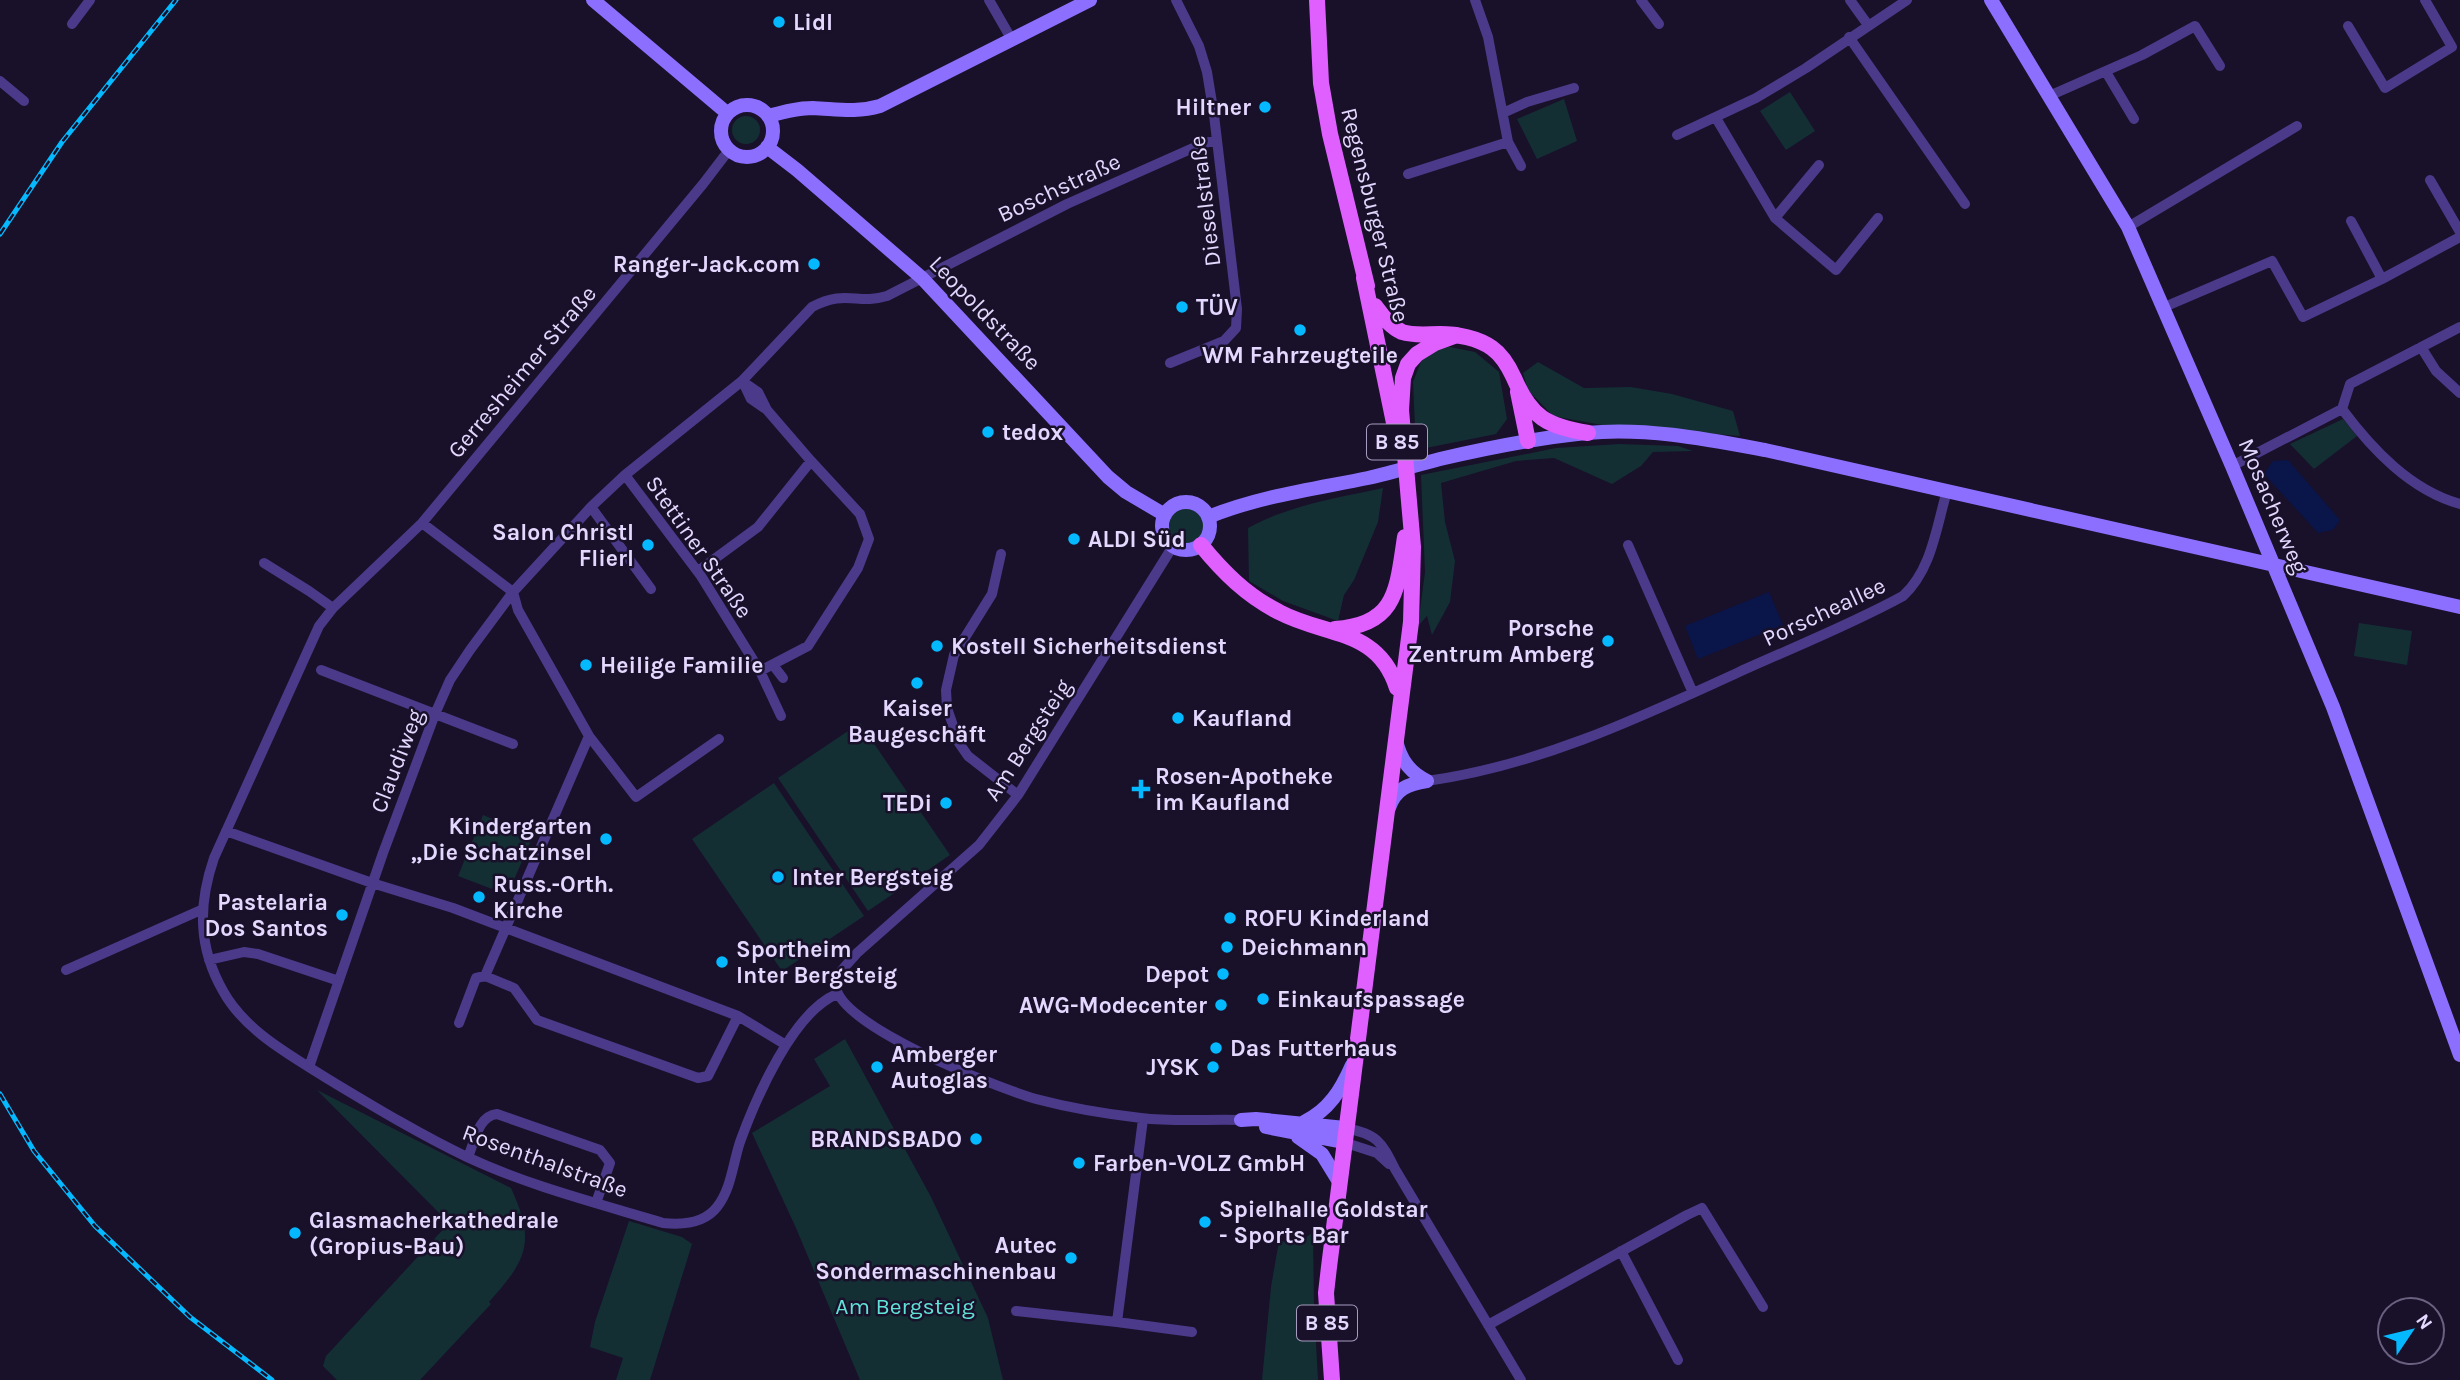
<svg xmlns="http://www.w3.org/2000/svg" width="2460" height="1380" viewBox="0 0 2460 1380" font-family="Karla,sans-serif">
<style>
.green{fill:#132f34}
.water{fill:#0a1549}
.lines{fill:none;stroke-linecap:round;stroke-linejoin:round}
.street{stroke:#4b3a89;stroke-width:10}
.secondary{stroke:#8d6fff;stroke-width:14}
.primary{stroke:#e05fff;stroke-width:16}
.rail-casing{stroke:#04b9ff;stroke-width:5}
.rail{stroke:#19102a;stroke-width:2.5;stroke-dasharray:8;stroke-linecap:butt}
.poi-dot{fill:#04b9ff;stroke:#19102a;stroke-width:2.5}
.labels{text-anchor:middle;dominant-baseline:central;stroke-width:5;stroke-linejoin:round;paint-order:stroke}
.shield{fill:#19102a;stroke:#a79cbf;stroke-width:2}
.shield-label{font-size:21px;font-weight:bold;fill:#e4d8ff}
.poi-label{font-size:23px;font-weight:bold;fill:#e4d8ff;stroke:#19102a;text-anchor:start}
.street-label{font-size:23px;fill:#e4d8ff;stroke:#19102a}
.park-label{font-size:23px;fill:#61e2d9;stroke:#19102a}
</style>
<rect width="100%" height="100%" fill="#19102a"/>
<path class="green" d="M1790,92L1815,131L1786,150L1760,111Z
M1564,99L1577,141L1537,159L1517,119Z
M732 130a14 14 0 1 1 28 0a14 14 0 1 1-28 0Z
M1445,346L1475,352L1499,372L1507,419L1496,434L1416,450L1413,382L1422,359Z
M1538,362L1584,388L1631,387L1672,394L1733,411L1740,436L1602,425L1553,416L1528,390L1523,373Z
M2343,419L2357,436L2314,469L2290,444Z
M1619,444L1678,446L1693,451L1653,452L1641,466L1612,484L1554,458L1516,461L1441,483L1445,522L1455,561L1450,602L1432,635L1427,616L1418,626L1425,572L1421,475L1556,448Z
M1383,488L1378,522L1354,580L1344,595L1338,621L1283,601L1249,581L1248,528C1290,505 1337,498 1383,488Z
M1169 526a18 18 0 1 1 36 0a18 18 0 1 1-36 0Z
M2359,623L2412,631L2407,665L2354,656Z
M860,723L950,855L868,911L778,778Z
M774,783L864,916L782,971L692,839Z
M483,815L533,836L513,882L496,878L492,889L458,876Z
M845,1039L931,1197L988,1318L1003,1380H860L796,1228L752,1133L830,1086L814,1059Z
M317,1090L511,1188C536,1242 527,1260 489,1302L491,1304L420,1380H337L323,1366L326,1356L449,1223Z
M629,1221L682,1237L692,1244L650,1380H616L623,1358L590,1347L595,1322Z
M1313,1232L1314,1306L1318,1380H1262L1271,1287L1279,1241L1299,1243Z"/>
<path class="water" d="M2288,460L2340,520L2333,530L2318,533L2264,474L2273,461Z
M1769,592L1783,625L1698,659L1685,626Z"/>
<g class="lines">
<path class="street" d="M989,0L1012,40
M1475,0L1488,37L1508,142L1521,166
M1641,0L1659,24
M1850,0L1868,25
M72,24L90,0
M2348,26L2385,88L2452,47L2425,0
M1849,37L1965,204
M2106,72L2134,119
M0,81L24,101
M2049,96L2142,55L2195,26L2220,66
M1503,113L1527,102L1574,88
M1716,118L1775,218L1836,270L1878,218
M1677,135L1756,98L1806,68L1907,0
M729,150L703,184L422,523L333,608L319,626L214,858C198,905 198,947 223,991C245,1031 290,1055 328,1079C373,1106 419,1134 467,1157C529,1186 597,1203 663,1223C682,1225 704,1224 717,1207C731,1190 733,1163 740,1142C756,1098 793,1012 837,994
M1408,174L1508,142
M2430,180L2460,232
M1775,218L1819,165
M2351,221L2382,279
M2128,227L2297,126
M2162,308L2272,261L2303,317L2382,279L2460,237
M2421,347L2436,371L2460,393
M1170,363L1224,341L1236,328L1237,309L1214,115L1207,72L1199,46L1176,0
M743,382L751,399L764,408
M2342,409C2372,449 2410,490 2460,504
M2232,466L2342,409L2350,384L2460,327
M625,475L701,576L760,671L781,716
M591,507L651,589
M422,523L513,592L518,610L589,736L636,797L719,739
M1628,545L1693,693
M1173,546L1018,795L979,845L857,953C850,962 837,972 836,983C831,1024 1001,1089 1036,1099C1070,1108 1106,1114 1141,1118C1174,1122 1208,1119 1241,1120
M1001,554L992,594L954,655L946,690L947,708L959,743L968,756L1018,795
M264,563L309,591L333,608
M698,571L758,527L811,461L767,410L758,392L742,381
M773,665L783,678
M321,670L513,744
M760,671L808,646L858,568L869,539L860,514L811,461
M1427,781C1537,766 1639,718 1739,672C1794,647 1850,625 1903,596C1932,569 1936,528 1947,491
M226,831L372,883L453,908L738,1016L786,1045
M209,960L244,952L258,954L339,981
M66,970L201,910
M485,976L514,988L537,1020L698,1078L708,1076L738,1016
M459,1023L476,978L485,976L589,736
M309,1067L383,853L435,714L450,680L470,650L513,592L591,507L625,475L742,381L812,307C846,289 857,305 887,296L1067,204L1202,144L1216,140
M1143,1119L1117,1322L1192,1332
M1345,1128C1377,1134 1381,1141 1395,1169L1521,1380
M1343,1142L1377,1153L1389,1164
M468,1157C475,1141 478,1116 497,1114L600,1150L610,1163L596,1203
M1621,1251L1678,1360
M1016,1311L1117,1322
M1488,1325L1687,1215L1702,1208L1763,1307"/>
<path class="secondary" d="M593,0L727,113
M1991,0L2128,227L2232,466L2333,707L2460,1055
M721 131a26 26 0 1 1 52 0a26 26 0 1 1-52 0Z
M768,116C783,112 797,108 813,108C837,109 856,113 880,106L1090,0
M767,147L797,170L922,278L1108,477L1126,492L1165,515
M1162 526a24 24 0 1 1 48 0a24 24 0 1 1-48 0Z
M1208,517C1260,496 1314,489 1368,478C1392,473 1416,465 1440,459C1487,448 1537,438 1586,433C1645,427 1706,439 1765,450L2460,607
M1396,740C1400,759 1409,772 1427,781
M1389,808C1395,789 1408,784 1427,781
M1241,1120L1256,1119L1345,1128
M1304,1122C1329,1110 1341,1090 1352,1065
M1266,1127L1343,1142
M1298,1137L1322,1154L1338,1180"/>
<path class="primary" d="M1317,0L1321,83L1330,134L1367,286
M1364,278L1394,423
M1375,306C1382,315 1390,327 1402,332C1414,336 1428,334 1440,334C1457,334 1478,338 1492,348C1502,355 1509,367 1514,378C1531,418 1547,426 1588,433
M1518,392L1528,441
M1201,545C1223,572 1247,596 1279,612C1326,637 1378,628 1397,688
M1335,629C1397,625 1397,589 1405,537
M1332,1380L1326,1293L1329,1267L1411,622L1413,547L1401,410L1403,378L1408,364L1417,354L1435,343L1457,335"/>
<g class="rail-casing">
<path id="rail" d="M0,234L62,142L176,0
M0,1094L34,1151L95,1226L190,1317L272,1380"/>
</g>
<use href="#rail" class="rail"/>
</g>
<g class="poi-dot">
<circle cx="779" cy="22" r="7"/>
<circle cx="1265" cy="107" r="7"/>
<circle cx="814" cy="264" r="7"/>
<circle cx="1182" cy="307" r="7"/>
<circle cx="1300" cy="330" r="7"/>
<circle cx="988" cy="432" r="7"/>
<circle cx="1074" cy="539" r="7"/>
<circle cx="648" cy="545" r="7"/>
<circle cx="1608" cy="641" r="7"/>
<circle cx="937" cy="646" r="7"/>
<circle cx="586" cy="665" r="7"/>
<circle cx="917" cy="683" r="7"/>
<circle cx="1178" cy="718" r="7"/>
<path d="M1137.5 778.5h7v7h7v7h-7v7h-7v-7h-7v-7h7z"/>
<circle cx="946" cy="803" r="7"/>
<circle cx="606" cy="839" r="7"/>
<circle cx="778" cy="877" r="7"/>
<circle cx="479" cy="897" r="7"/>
<circle cx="342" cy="915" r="7"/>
<circle cx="1230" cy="918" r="7"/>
<circle cx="1227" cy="947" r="7"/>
<circle cx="722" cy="962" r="7"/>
<circle cx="1223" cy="974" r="7"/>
<circle cx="1263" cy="999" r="7"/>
<circle cx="1221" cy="1005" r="7"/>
<circle cx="1216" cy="1048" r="7"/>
<circle cx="877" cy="1067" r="7"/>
<circle cx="1213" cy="1067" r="7"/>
<circle cx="976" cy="1139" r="7"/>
<circle cx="1079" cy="1163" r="7"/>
<circle cx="1205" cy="1222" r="7"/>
<circle cx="295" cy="1233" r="7"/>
<circle cx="1071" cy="1258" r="7"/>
</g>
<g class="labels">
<g class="shield">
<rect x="1367" y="424.5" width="60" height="35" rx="5"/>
<rect x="1297" y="1305.5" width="60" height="35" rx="5"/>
</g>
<g class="shield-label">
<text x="1397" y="442">B 85</text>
<text x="1327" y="1323">B 85</text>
</g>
<g class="poi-label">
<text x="793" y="22">Lidl</text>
<text x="1251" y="107" text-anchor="end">Hiltner</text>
<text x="800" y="264" text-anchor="end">Ranger-Jack.com</text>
<text x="1196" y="307">TÜV</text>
<text x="1300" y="355" text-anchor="middle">WM Fahrzeugteile</text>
<text x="1002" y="432">tedox</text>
<text x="634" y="532" text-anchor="end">Salon Christl<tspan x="634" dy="26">Flierl</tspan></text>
<text x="1088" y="539">ALDI Süd</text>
<text x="1594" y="628" text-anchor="end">Porsche<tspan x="1594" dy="26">Zentrum Amberg</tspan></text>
<text x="951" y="646">Kostell Sicherheitsdienst</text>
<text x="600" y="665">Heilige Familie</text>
<text x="917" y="708" text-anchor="middle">Kaiser<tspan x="917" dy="26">Baugeschäft</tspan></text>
<text x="1192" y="718">Kaufland</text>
<text x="1155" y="776">Rosen-Apotheke<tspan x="1155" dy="26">im Kaufland</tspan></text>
<text x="932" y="803" text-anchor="end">TEDi</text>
<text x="592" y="826" text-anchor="end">Kindergarten<tspan x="592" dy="26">„Die Schatzinsel</tspan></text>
<text x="792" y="877">Inter Bergsteig</text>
<text x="493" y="884">Russ.-Orth.<tspan x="493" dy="26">Kirche</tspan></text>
<text x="328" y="902" text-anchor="end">Pastelaria<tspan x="328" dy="26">Dos Santos</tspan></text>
<text x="1244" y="918">ROFU Kinderland</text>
<text x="1241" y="947">Deichmann</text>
<text x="736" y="949">Sportheim<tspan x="736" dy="26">Inter Bergsteig</tspan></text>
<text x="1209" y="974" text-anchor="end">Depot</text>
<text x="1277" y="999">Einkaufspassage</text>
<text x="1207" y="1005" text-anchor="end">AWG-Modecenter</text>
<text x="1230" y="1048">Das Futterhaus</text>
<text x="891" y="1054">Amberger<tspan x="891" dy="26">Autoglas</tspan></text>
<text x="1199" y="1067" text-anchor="end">JYSK</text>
<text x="962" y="1139" text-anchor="end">BRANDSBADO</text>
<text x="1093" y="1163">Farben-VOLZ GmbH</text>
<text x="1219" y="1209">Spielhalle Goldstar<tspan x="1219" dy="26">- Sports Bar</tspan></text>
<text x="309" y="1220">Glasmacherkathedrale<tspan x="309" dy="26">(Gropius-Bau)</tspan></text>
<text x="1057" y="1245" text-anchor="end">Autec<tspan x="1057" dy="26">Sondermaschinenbau</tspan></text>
</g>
<g class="street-label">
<text transform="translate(1059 188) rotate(-25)">Boschstraße</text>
<text transform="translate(1205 201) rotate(-97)">Dieselstraße</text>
<text transform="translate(1375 215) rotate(76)">Regensburger Straße</text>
<text transform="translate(985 313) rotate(46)">Leopoldstraße</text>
<text transform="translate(522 372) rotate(-50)">Gerresheimer Straße</text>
<text transform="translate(2273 506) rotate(67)">Mosacherweg</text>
<text transform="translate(699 547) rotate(55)">Stettiner Straße</text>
<text transform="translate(1824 612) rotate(-25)">Porscheallee</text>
<text transform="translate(1028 740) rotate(-57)">Am Bergsteig</text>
<text transform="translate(397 761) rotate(-69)">Claudiweg</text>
<text transform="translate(545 1161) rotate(20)">Rosenthalstraße</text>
</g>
<g class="park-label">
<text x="905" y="1306">Am Bergsteig</text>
</g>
</g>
<g transform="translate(2411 1331) rotate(55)"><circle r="33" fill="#19102a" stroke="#6a607f" stroke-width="2"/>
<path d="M0-5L12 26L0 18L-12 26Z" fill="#04b9ff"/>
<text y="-10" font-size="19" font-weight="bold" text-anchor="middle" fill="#e4d8ff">N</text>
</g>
</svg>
